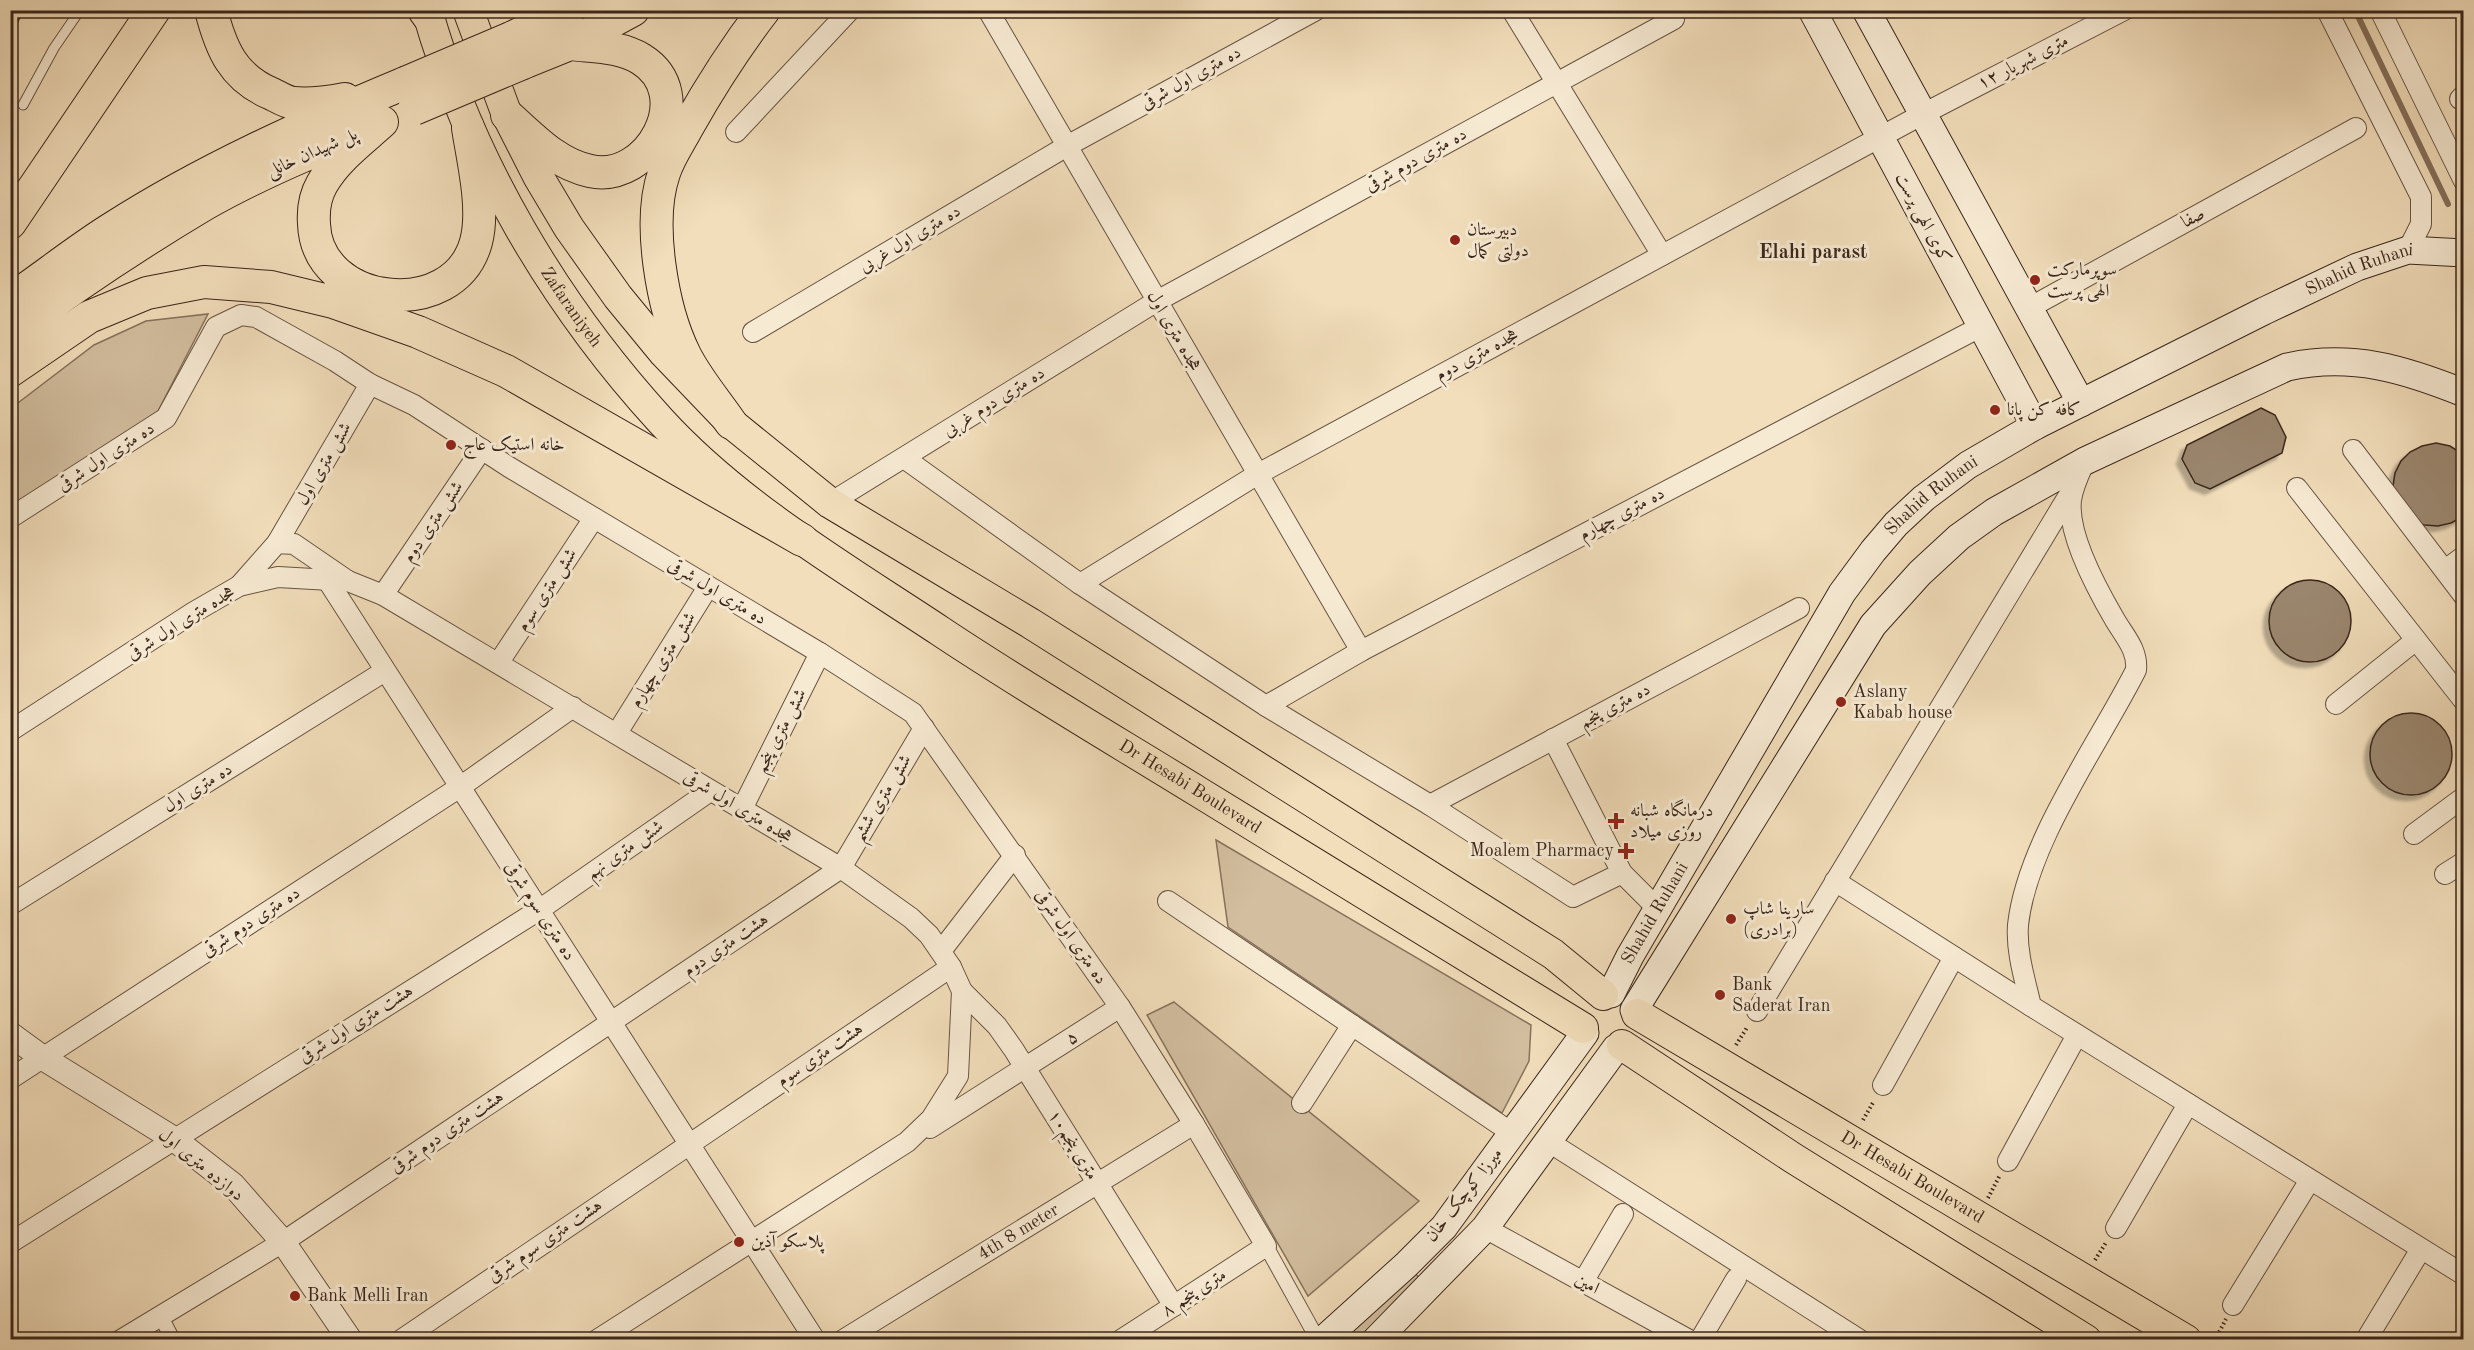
<svg xmlns="http://www.w3.org/2000/svg" width="2474" height="1350" viewBox="0 0 2474 1350" font-family="'Old Standard TT',Amiri,serif">
<style>
.green{fill:#d3bfa0;stroke:#86725e;stroke-width:1.5}
.lines{fill:none;stroke-linecap:round;stroke-linejoin:round}
.stream{stroke:#836f5b;stroke-width:6}
.building{fill:#9a866e;stroke:#3a261b;stroke-width:1.5;filter:url(#shadow)}
.service-casing{stroke:#685443;stroke-width:11}
.pedestrian-casing{stroke:#685443;stroke-width:16}
.minor-casing{stroke:#685443;stroke-width:22}
.tertiary-casing{stroke:#685443;stroke-width:26}
.secondary-casing{stroke:#3a261b;stroke-width:29}
.primary-casing{stroke:#3a261b;stroke-width:32}
.trunk-casing{stroke:#3a261b;stroke-width:34}
.path{stroke:#3a261b;stroke-width:4;stroke-dasharray:1.5 3;stroke-linecap:butt}
.service{stroke:#f7ead3;stroke-width:9}
.pedestrian{stroke:#f7ead3;stroke-width:14}
.minor{stroke:#f7ead3;stroke-width:20}
.tertiary{stroke:#f7ead3;stroke-width:24}
.secondary{stroke:#f7ead3;stroke-width:27}
.primary{stroke:#f2debb;stroke-width:30}
.trunk{stroke:#f2debb;stroke-width:32}
.trunk-bridge-casing{stroke:#3a261b;stroke-width:34;stroke-linecap:butt}
.trunk-bridge{stroke:#f2debb;stroke-width:32}
.poi-dot{fill:#8f2418;stroke:#f7ead3;stroke-width:2}
.labels{text-anchor:middle;dominant-baseline:central;stroke-width:6;stroke-linejoin:round;paint-order:stroke}
.street-label{font-size:18px;fill:#3a261b;stroke:#f7ead3}
.poi-label{font-size:18px;fill:#3a261b;stroke:#f7ead3;text-anchor:start}
.neighbourhood-label{font-size:20px;font-weight:bold;fill:#3a261b;stroke:#f7ead3}
</style>
<defs>
<filter id="shadow"><feDropShadow dx="-5.5" dy="5.5" stdDeviation="1.5" flood-color="#0004"/></filter>
</defs>
<rect width="100%" height="100%" fill="#f2debb"/>
<filter id="stains"><feTurbulence type="fractalNoise" baseFrequency=".00333" numOctaves="4"/><feColorMatrix values="0 0 0 0 .2 0 0 0 0 .09 0 0 0 0 .02 0 0 0 .5 -.17"/></filter>
<radialGradient id="worn" r=".72"><stop offset=".6" stop-color="#630" stop-opacity="0"/><stop offset="1" stop-color="#630" stop-opacity=".3"/></radialGradient>
<path class="green" d="M208,314L157,413L11,506L10,409L94,345L146,321Z
M1216,840L1531,1025L1529,1061L1502,1113L1228,927Z
M1174,1002L1419,1201L1308,1296L1147,1015Z
M1406,1265L1424,1282L1362,1339L1323,1340Z"/>
<g class="lines">
<path class="stream" d="M2355,10L2448,204"/>
</g>
<path class="building" d="M10,10H23L10,40Z
M2261,408L2275,415L2286,437L2282,453L2210,489L2195,483L2182,459L2187,445Z
M2436,443L2450,446L2464,455V516L2451,523L2438,526L2424,525L2412,520L2396,500L2393,486L2395,473L2401,461L2410,452L2422,446Z
M2269 621a41 41 0 1 1 82 0a41 41 0 1 1-82 0Z
M2370 754a41 41 0 1 1 82 0a41 41 0 1 1-82 0Z"/>
<g class="lines">
<g class="service-casing">
<path id="service" d="M23,105L54,48L80,10"/>
</g>
<g class="pedestrian-casing">
<path id="pedestrian" d="M1266,1246L1318,1340
M160,1315L173,1340"/>
</g>
<g class="minor-casing">
<g id="minor">
<path d="M988,10L1361,651"/>
<path d="M1512,10L1662,255"/>
<path d="M2327,10L2421,197V224L2408,250"/>
<path d="M2380,10L2464,181"/>
<path d="M2460,99L2464,95"/>
<path d="M736,132L850,10"/>
<path d="M2029,308L2356,128"/>
<path d="M753,332L1067,146L1316,10"/>
<path d="M2353,450L2464,596"/>
<path d="M904,458L1080,584L1266,706L1430,805L1573,897L1622,873"/>
<path d="M2085,461C2079,474 2073,486 2071,500C2067,535 2098,591 2115,620C2125,637 2138,650 2136,670C2098,745 2027,842 2018,925C2016,952 2025,980 2031,1006L2464,1275"/>
<path d="M2297,488L2464,701"/>
<path d="M830,503L1157,301L1674,19"/>
<path d="M10,518L166,418L216,327L241,315L256,317L335,361L370,384L414,405L509,467L820,653L913,713L1120,1007L1194,1124L1266,1246L1121,1340"/>
<path d="M277,543L370,384"/>
<path d="M2445,570L2464,556"/>
<path d="M328,581L815,1340"/>
<path d="M1080,584L1258,474L1923,114L2124,10"/>
<path d="M239,586L277,543L294,544L348,581"/>
<path d="M383,595L482,449"/>
<path d="M499,662L594,518"/>
<path d="M2336,704L2416,640"/>
<path d="M1266,706L1361,651L1982,326"/>
<path d="M10,731L194,612L239,586L278,577L348,581L383,595L841,868L911,918L929,935L951,967L962,991L958,1076L931,1119L907,1142L597,1340"/>
<path d="M617,733L708,587"/>
<path d="M1553,739L1622,873L1658,909"/>
<path d="M1430,805L1799,608"/>
<path d="M742,809L820,653"/>
<path d="M2414,834L2464,797"/>
<path d="M2445,874L2464,862"/>
<path d="M1835,881L2031,1006"/>
<path d="M1168,901L1512,1133"/>
<path d="M10,905L385,671"/>
<path d="M941,951L1015,855"/>
<path d="M962,991L997,1026L1014,1050L1174,1306"/>
<path d="M1757,1011L2072,490"/>
<path d="M10,1079L460,787L573,707"/>
<path d="M1883,1085L1954,957"/>
<path d="M1302,1103L1352,1025"/>
<path d="M930,1128L1120,1007"/>
<path d="M1549,1142L1860,1340"/>
<path d="M2008,1161L2077,1035"/>
<path d="M1485,1228L1689,1340"/>
<path d="M2116,1228L2188,1104"/>
<path d="M10,1243L539,910L710,791"/>
<path d="M1583,1282L1623,1214"/>
<path d="M2233,1305L2310,1180"/>
<path d="M121,1340L283,1242L841,868L924,728"/>
<path d="M401,1340L951,967"/>
<path id="s1" d="M843,1340L1194,1124"/>
<path d="M1700,1340L1736,1279"/>
<path d="M2366,1340L2421,1249"/>
</g>
</g>
<g class="tertiary-casing">
<path id="tertiary" d="M10,1034L43,1058L174,1139L233,1185L283,1242L350,1340"/>
</g>
<g class="secondary-casing">
<g id="secondary">
<path d="M1812,10L2035,426"/>
<path d="M1866,10L2081,403"/>
<path id="s2" d="M1611,994L1630,956L1842,593L1873,551L1896,524L1924,498L1968,465L2035,426L2264,311L2357,267L2408,250L2464,253"/>
<path d="M1634,1010L1873,625L1920,573L1959,537L1994,512L2085,461L2287,367C2352,353 2404,369 2464,393"/>
<path d="M1323,1340L1406,1265L1444,1227L1585,1033"/>
<path d="M1376,1340L1485,1228L1616,1048"/>
</g>
</g>
<g class="primary-casing">
<g id="primary">
<path id="s3" d="M427,10C470,162 555,305 661,421C739,506 845,568 940,631C1024,687 1111,738 1197,791C1325,870 1454,949 1583,1028"/>
<path d="M468,10L507,115L538,176L569,228L618,297L664,353L731,423L830,503L1030,623L1553,954L1603,995"/>
<path id="s4" d="M1637,1014L2186,1340"/>
<path d="M1622,1045L1793,1158L2086,1340"/>
</g>
</g>
<g class="trunk-casing">
<path id="trunk" d="M211,10C221,49 233,78 272,94C278,97 286,102 293,103C310,105 329,102 345,99
M424,10L429,17
M511,38L569,10
M523,63L570,44L633,10
M507,115C532,137 556,164 590,171C648,184 699,95 641,59C620,46 594,47 570,44
M382,122C361,141 336,159 322,184C315,196 313,210 314,224C317,307 454,323 476,242C485,209 473,161 468,128
M10,223L154,10
M10,300C44,277 76,251 111,229C203,170 304,125 405,83
M10,334C73,287 138,244 205,204C254,176 307,154 359,132
M10,371L89,317L147,293L204,282L271,287L333,302L418,332L506,371L802,540
M731,423C716,401 697,379 685,355C662,309 647,222 664,173C669,157 679,143 687,128C710,87 735,48 764,10"/>
</g>
<path class="path" d="M1736,1045L1748,1026
M1863,1120L1874,1101
M1988,1198L2000,1175
M2095,1260L2107,1241
M2215,1340L2226,1319"/>
<use href="#service" class="service"/>
<use href="#pedestrian" class="pedestrian"/>
<use href="#minor" class="minor"/>
<use href="#tertiary" class="tertiary"/>
<use href="#secondary" class="secondary"/>
<use href="#primary" class="primary"/>
<use href="#trunk" class="trunk"/>
<g class="trunk-bridge-casing">
<path id="trunk-bridge" d="M405,83L511,38
M414,109L523,63"/>
</g>
<use href="#trunk-bridge" class="trunk-bridge"/>
</g>
<g class="poi-dot">
<circle cx="1455" cy="240" r="6"/>
<circle cx="2035" cy="280" r="6"/>
<circle cx="1995" cy="410" r="6"/>
<circle cx="451" cy="445" r="6"/>
<circle cx="1841" cy="702" r="6"/>
<path d="M1613 812h6v6h6v6h-6v6h-6v-6h-6v-6h6z"/>
<path d="M1623 842h6v6h6v6h-6v6h-6v-6h-6v-6h6z"/>
<circle cx="1731" cy="919" r="6"/>
<circle cx="1720" cy="995" r="6"/>
<circle cx="739" cy="1242" r="6"/>
<circle cx="295" cy="1296" r="6"/>
</g>
<g class="labels">
<g class="street-label">
<text transform="translate(2023 62) rotate(-27)">۱۲ متری شهریار</text>
<text transform="translate(1191 78) rotate(-29)">ده متری اول شرقی</text>
<text transform="translate(312 153) rotate(-24)">پل شهیدان خانلی</text>
<text transform="translate(1416 160) rotate(-29)">ده متری دوم شرقی</text>
<text transform="translate(1923 218) rotate(62)">کوی الهی پرست</text>
<text transform="translate(2193 218) rotate(-29)">صفا</text>
<text transform="translate(910 239) rotate(-31)">ده متری اول غربی</text>
<text stroke="none"><textPath href="#s2" startOffset="1082">Shahid Ruhani</textPath></text>
<text stroke="none"><textPath href="#s3" startOffset="332">Zafaraniyeh</textPath></text>
<text transform="translate(1174 331) rotate(60)">هجده متری اول</text>
<text transform="translate(1477 355) rotate(-28)">هجده متری دوم</text>
<text transform="translate(994 402) rotate(-32)">ده متری دوم غربی</text>
<text transform="translate(106 457) rotate(-33)">ده متری اول شرقی</text>
<text transform="translate(324 464) rotate(-60)">شش متری اول</text>
<text stroke="none"><textPath href="#s2" startOffset="596">Shahid Ruhani</textPath></text>
<text transform="translate(1622 514) rotate(-28)">ده متری چهارم</text>
<text transform="translate(433 522) rotate(-56)">شش متری دوم</text>
<text transform="translate(547 590) rotate(-57)">شش متری سوم</text>
<text transform="translate(717 592) rotate(31)">ده متری اول شرقی</text>
<text transform="translate(181 623) rotate(-32)">هجده متری اول شرقی</text>
<text transform="translate(663 660) rotate(-58)">شش متری چهارم</text>
<text transform="translate(1615 706) rotate(-28)">ده متری پنجم</text>
<text transform="translate(781 731) rotate(-63)">شش متری پنجم</text>
<text stroke="none"><textPath href="#s3" startOffset="1122">Dr Hesabi Boulevard</textPath></text>
<text transform="translate(198 788) rotate(-32)">ده متری اول</text>
<text transform="translate(882 798) rotate(-59)">شش متری ششم</text>
<text transform="translate(738 807) rotate(31)">هجده متری اول شرقی</text>
<text transform="translate(625 850) rotate(-35)">شش متری نهم</text>
<text transform="translate(540 911) rotate(57)">ده متری سوم شرقی</text>
<text stroke="none"><textPath href="#s2" startOffset="92">Shahid Ruhani</textPath></text>
<text transform="translate(251 922) rotate(-33)">ده متری دوم شرقی</text>
<text transform="translate(1071 937) rotate(55)">ده متری اول شرقی</text>
<text transform="translate(726 945) rotate(-34)">هشت متری دوم</text>
<text transform="translate(356 1024) rotate(-32)">هشت متری اول شرقی</text>
<text transform="translate(1072 1038) rotate(-32)">۵</text>
<text transform="translate(820 1055) rotate(-34)">هشت متری سوم</text>
<text transform="translate(447 1132) rotate(-34)">هشت متری دوم شرقی</text>
<text transform="translate(1073 1145) rotate(58)">۱۰متری پنجم</text>
<text transform="translate(201 1165) rotate(39)">دوازده متری اول</text>
<text stroke="none"><textPath href="#s4" startOffset="320">Dr Hesabi Boulevard</textPath></text>
<text transform="translate(1464 1195) rotate(-52)">میرزا کوچک خان</text>
<text stroke="none"><textPath href="#s1" startOffset="206">4th 8 meter</textPath></text>
<text transform="translate(545 1241) rotate(-34)">هشت متری سوم شرقی</text>
<text transform="translate(1587 1284) rotate(29)">امین</text>
<text transform="translate(1194 1293) rotate(-33)">۸ متری پنجم</text>
</g>
<g class="poi-label">
<text x="1467" y="230">دبیرستان<tspan x="1467" dy="21">دولتی کمال</tspan></text>
<text x="2047" y="270">سوپرمارکت<tspan x="2047" dy="21">الهی پرست</tspan></text>
<text x="2007" y="410">کافه کن پانا</text>
<text x="463" y="445">خانه استیک عاج</text>
<text x="1853" y="692">Aslany<tspan x="1853" dy="21">Kabab house</tspan></text>
<text x="1630" y="811">درمانگاه شبانه<tspan x="1630" dy="21">روزی میلاد</tspan></text>
<text x="1614" y="851" text-anchor="end">Moalem Pharmacy</text>
<text x="1743" y="909">سارینا شاپ<tspan x="1743" dy="21">(برادری)</tspan></text>
<text x="1732" y="985">Bank<tspan x="1732" dy="21">Saderat Iran</tspan></text>
<text x="751" y="1242">پلاسکو آذین</text>
<text x="307" y="1296">Bank Melli Iran</text>
</g>
<g class="neighbourhood-label">
<text x="1813" y="253">Elahi parast</text>
</g>
</g>
<rect width="2474" height="1350" fill="none" stroke="#f2debb" stroke-width="36"/>
<rect x="12" y="12" width="2450" height="1326" fill="none" stroke="#3a261b" stroke-width="3"/>
<rect x="18" y="18" width="2438" height="1314" fill="none" stroke="#3a261b" stroke-width="1.5"/>
<rect width="100%" height="100%" filter="url(#stains)"/>
<rect width="100%" height="100%" fill="url(#worn)"/>
</svg>
